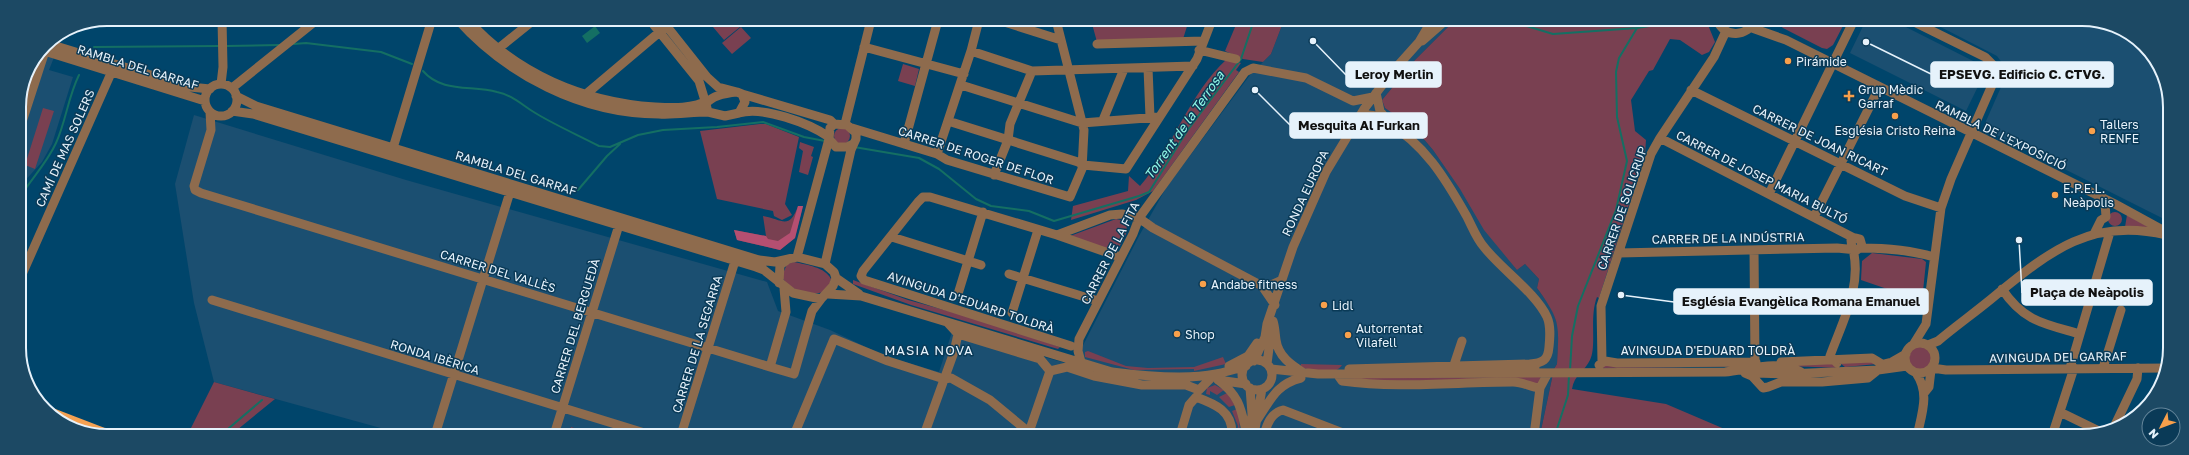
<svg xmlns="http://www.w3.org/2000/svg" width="2189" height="455" viewBox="0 0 2189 455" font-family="'Golos Text',sans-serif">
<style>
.built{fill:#1b4f71}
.green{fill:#794051}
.forest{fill:#b54f71}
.water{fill:#146f63}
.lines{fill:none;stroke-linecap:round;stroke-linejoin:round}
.stream{stroke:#146f63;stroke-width:2}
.minor{stroke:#8e6b4d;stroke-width:9}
.highway{stroke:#f5a152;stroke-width:12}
.poi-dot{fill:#f8a04b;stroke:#0a3a57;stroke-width:1.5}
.labels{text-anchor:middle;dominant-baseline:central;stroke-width:3;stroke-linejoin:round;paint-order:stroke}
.poi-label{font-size:12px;fill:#e6f2fb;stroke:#0a3a57;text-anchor:start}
.street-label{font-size:12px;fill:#e6f2fb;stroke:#0a3a57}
.water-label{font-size:13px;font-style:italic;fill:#93fae8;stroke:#0a3a57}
.neighbourhood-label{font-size:13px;letter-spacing:1px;fill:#e6f2fb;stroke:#0a3a57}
.rim{fill:none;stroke:#e6f2fb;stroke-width:2}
.leader{fill:none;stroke:#e6f2fb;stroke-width:1.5}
.callout-dot{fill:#e6f2fb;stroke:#0a3a57;stroke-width:1.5}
.callout{fill:#e6f2fb;stroke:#e6f2fb;stroke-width:1.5}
.callout-label{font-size:13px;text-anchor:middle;font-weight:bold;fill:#111}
</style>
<rect width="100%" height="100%" fill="#00456b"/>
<path class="built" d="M1284,20H1455L1415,60L1382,100L1385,108L1416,130L1433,150L1517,270L1525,264L1539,279L1537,288L1552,309L1559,329L1557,364L1554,369L1540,435H599L571,427L568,435H406L214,382L194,303L175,184L194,115L406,180L767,282L778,311L830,330L885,356L939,372L952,332L1073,365L1139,236L1166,188L1250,75L1271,54Z
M1866,20H1892L1987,68L1966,111L1850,53Z
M1929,21H2099L2144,44L2168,89V221L1983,128L2005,78V67L1997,56Z
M58,36L62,37L49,70L73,77L52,144L42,162L20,186L19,101L26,73L45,44Z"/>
<path class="green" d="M722,20H743L746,22L724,40L713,27Z
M1091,20H1189L1183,39L1097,42Z
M1238,20H1284L1271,54L1263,62L1243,59L1225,51Z
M1455,20H1706L1715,42L1709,52L1702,55L1680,40L1670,39L1653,70L1649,71L1631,100L1635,131L1646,140L1645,154L1599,298L1597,297C1589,317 1597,346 1590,360C1585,371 1574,375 1572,389L1666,404L1741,436L1540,435L1554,369L1557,364C1559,325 1561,321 1537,288L1539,279L1525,264L1517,270L1484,230L1460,189L1433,150L1416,130L1385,108L1382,100L1415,60Z
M1774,20H1846L1833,45L1827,49L1822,48L1783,28Z
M741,27L751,38L732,54L722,43Z
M1227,59L1241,63L1236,70L1239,72L1153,191L1136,200L1071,220L1073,206L1128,191L1129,176L1140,186C1171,151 1190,92 1227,59Z
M903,64L919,69L915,86L898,81Z
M43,108L54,111L35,169L25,165Z
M760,124H766L799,137L785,204L792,215L782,220L774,216L773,211L717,199L700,131Z
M834 136a8 8 0 1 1 16 0a8 8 0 1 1-16 0Z
M800,142L814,147L811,156L813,157L808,175L799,172L803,151L799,148Z
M798,206H803L795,238L780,250L737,240L734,230L766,236L763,216C782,219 789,231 798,206Z
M2108 219a7 7 0 1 1 14 0a7 7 0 1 1-14 0Z
M2127,215L2154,230L2125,227Z
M1116,219C1137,222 1122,242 1116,252L1070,236Z
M1872,253L1922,259L1926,262L1922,301L1861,280L1862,261Z
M794,262C807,265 825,267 831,279L828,291C814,296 787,292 782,276L787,264Z
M853,280L908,300L981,320L1060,347L1058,349L1051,347L911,305L853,284Z
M1908 358a12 12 0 1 1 24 0a12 12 0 1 1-24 0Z
M1088,351L1126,366L1148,368L1194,367L1223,357L1226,364L1194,371V369L1134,370L1085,357V352Z
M1871,361L1877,364L1845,367L1840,363Z
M1834,363L1839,368C1759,364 1678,368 1597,368L1600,365Z
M1301,364L1342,365C1335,377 1312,371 1301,367Z
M1540,377L1542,380L1537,384L1393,382L1344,378Z
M214,382L275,399L232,434H188Z
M1215,385L1224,390L1217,395L1210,391V395L1206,394L1207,388Z
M1227,393L1235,405L1229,407L1219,397Z
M1237,409L1239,415L1240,435L1237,434L1238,426L1232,411Z
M571,427L599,435H568Z
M1979,428L1993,432L1991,436H1976Z"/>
<path class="forest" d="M798,206H803L795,238L780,250L737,240L734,230L766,236L768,239L778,241L790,233Z"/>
<path class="water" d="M595,26L600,33L587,43L582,36Z"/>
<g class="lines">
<path class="stream" d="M1507,20L1553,34L1637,28L1686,20
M294,44L306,43L381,52L412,64
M227,46L279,45
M94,47L219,46
M423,71C442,93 471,85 497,92C513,95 523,106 537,114C557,126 578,135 599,146L610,147L638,135L663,130L717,127L763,122L804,137L825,141
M854,147L919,158L939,169L976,199L991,206L1029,211L1054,221L1139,196L1149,192L1187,131L1241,59L1254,20
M578,190L607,156L620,144
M20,197C31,179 47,163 56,143C66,121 68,97 79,75
M1570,371L1572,336L1578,306L1616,210L1627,161L1617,117L1616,72L1619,58L1637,28
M222,434L262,400
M1555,435L1568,395L1569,375"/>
<path class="minor" d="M457,19C507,75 582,114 659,114C675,115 692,112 708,112
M467,19C516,74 583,102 655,107C673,108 693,109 709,100
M649,19L699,81L706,104
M661,19L707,77L718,87L737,92
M998,20L1061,40
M1717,20C1725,39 1747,37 1756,20
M1910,20L1985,57L1994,66L1996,76L1951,179L1941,208L1926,324L1913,345
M1752,28L1786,40L2115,204L2168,233
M1422,41L1446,20
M46,43L190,87L210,89
M1097,44L1203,41
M864,47L964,74
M499,48L535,19
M41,50L205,101
M1199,50L1236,59
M971,51L1032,71L1193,66
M1148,68L1150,117
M221,84L223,67L222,19
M205 100a16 16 0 1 1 32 0a16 16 0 1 1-32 0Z
M961,85L1082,123L1159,117
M232,88L318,19
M1691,90L1905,196L1941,208
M737,92L742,94L745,102L739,113L725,116L708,112L706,104C712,95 726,93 737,92Z
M1376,93L1380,111L1387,120
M742,94L830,120L834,124
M585,95L675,19
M232,111L253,114L756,267L764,270L793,293L821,299L833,286L836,278L834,272L825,264L797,257L775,262L759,260L256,106L236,96
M210,112L211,130L194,186L195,190L201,193L770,367L794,374L812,311L821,299
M739,113C763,106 809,123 829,137
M1359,118C1369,112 1377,116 1386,122C1424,143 1445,178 1466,215C1472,226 1476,238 1484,247C1501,269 1536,293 1547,317C1551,326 1550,337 1549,347C1548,360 1543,363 1530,364
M1103,120L1124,69
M948,121L1078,162L1083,165
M845,124L871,20
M852,128L937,154L947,160L1070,197L1082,169L1084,130L1056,20
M19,131L45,51
M1660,138L1854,238
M829,139L836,147H847L853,144
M904,144L938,20
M393,148L432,19
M937,154L971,51L979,20
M1083,165L1126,169L1197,59L1212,20
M994,175L1008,140L1010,124L1032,71
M1769,194L1854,20
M1814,217L1879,88
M2094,234L2101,220L2106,217L2105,203L2099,197
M1057,235L1120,257
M895,238L981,265
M1861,248C1886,248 1910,250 1934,257
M1754,250L1755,362
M1619,253L1837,248L1857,250L1862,246L1860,239L1856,238L1851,240L1852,249
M797,257L829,139L830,128L834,124L847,125L856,133V139L851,150L825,264
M1009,274L1098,301
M836,278L859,294
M20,279L112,71
M779,283L780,265L787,260
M1262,286L1275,305
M2002,289C2024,322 2045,324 2080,334
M828,294L861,296L1112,372C1143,376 1186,380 1216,374C1226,372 1236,369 1246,366
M958,294L983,212
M212,300L651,435
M1012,313L1038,230
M1273,321C1275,327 1275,333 1276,340C1278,356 1291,365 1304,373
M947,322L958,334L1040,359L1050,371L1067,367L1094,376L1142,385H1186L1199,390L1210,379
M1905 358a15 15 0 1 1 30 0a15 15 0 1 1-30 0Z
M1928,345L1938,341C1957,325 1977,311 1996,295C2050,251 2092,217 2166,235
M1071,346L864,280L861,276L863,271L918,202L923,197H930L1057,235L1110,215L1122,214L1139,218L1153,228L1262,286H1269L1282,280
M1242 375a15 15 0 1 1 30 0a15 15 0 1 1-30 0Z
M1254,361L1265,337L1267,324L1293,247L1326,172L1364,109L1393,71L1419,42L1432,20
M1081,362L1078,351L1079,339L1133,234L1139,218L1245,72L1253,68L1306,78L1353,101L1373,97
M1602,362L1601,306L1651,154L1660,138L1714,57L1726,31
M1781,362L1872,358L1882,364
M1837,363L1830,356C1843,320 1862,287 1853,249
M1267,364L1271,332
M1454,365L1462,341
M1599,365L1605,361L1617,363L1756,362
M1880,365L1892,362L1906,354
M1229,366L1248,356L1257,343
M770,367L786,312L784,288
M1932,368L1946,370L2167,368
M2070,368L2110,232
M2103,368L2121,310
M1271,369L1318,374L1725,372C1748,370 1778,359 1801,372
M1349,369L1530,364L1535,367
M1745,373L1752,376L1763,388L1768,387L1781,382H1822L1868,378L1878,370
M1755,373L1787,374L1878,370L1907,366
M1916,373C1930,393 1922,413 1917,436
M1337,374L1342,381C1398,389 1456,382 1513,382C1523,382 1530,387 1540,388
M1218,380C1241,397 1241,410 1247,435
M1218,380L1246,384
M1250,388L1252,414L1251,428
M1925,392L1929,387L1931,370
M1196,397C1215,404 1233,411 1232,435
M2060,412L2099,431
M1257,420C1270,401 1276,384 1301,378
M2115,425L2137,379L2138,368
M435,435L510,192
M554,435L619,225
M681,435L735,261
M794,435L834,339L888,361L944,379L951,378L990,400L1025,429V435
M924,435L954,352L958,334
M1028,435L1050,371
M1180,435L1189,405L1196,397
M1254,435L1262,389
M1264,435C1267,424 1271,413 1283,410L1348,435
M1534,435L1540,388L1548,373
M2052,436L2074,368"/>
<path class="highway" d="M52,414L104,434"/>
</g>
<g class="poi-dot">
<circle cx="1788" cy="61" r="4"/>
<path d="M1847 90h4v4h4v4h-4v4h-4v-4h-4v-4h4z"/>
<circle cx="1895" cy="116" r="4"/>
<circle cx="2092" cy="131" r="4"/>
<circle cx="2055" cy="195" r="4"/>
<circle cx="1203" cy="284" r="4"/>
<circle cx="1324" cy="305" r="4"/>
<circle cx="1177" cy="334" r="4"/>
<circle cx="1348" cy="335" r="4"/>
</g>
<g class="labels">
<g class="poi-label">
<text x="1796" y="61">Pirámide</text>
<text x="1858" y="89">Grup Mèdic<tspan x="1858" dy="14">Garraf</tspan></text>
<text x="2100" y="124">Tallers<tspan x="2100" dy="14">RENFE</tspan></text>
<text x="1895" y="130" text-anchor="middle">Església Cristo Reina</text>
<text x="2063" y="188">E.P.E.L.<tspan x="2063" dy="14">Neàpolis</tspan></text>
<text x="1211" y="284">Andabe fitness</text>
<text x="1332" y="305">Lidl</text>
<text x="1356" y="328">Autorrentat<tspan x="1356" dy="14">Vilafell</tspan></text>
<text x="1185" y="334">Shop</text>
</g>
<g class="street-label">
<text transform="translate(138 67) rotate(17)">RAMBLA DEL GARRAF</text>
<text transform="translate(2001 135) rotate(26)">RAMBLA DE L'EXPOSICIÓ</text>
<text transform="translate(1820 140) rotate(26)">CARRER DE JOAN RICART</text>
<text transform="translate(65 148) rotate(-66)">CAMÍ DE MAS SOLERS</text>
<text transform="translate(976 155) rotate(18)">CARRER DE ROGER DE FLOR</text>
<text transform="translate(516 173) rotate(17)">RAMBLA DEL GARRAF</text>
<text transform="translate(1762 177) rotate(27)">CARRER DE JOSEP MARIA BULTÓ</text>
<text transform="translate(1305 193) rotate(-65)">RONDA EUROPA</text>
<text transform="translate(1622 208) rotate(-71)">CARRER DE SOLICRUP</text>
<text transform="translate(1728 238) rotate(-1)">CARRER DE LA INDÚSTRIA</text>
<text transform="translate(1110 253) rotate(-63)">CARRER DE LA FITA</text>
<text transform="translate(498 271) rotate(17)">CARRER DEL VALLÈS</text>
<text transform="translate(971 302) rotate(18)">AVINGUDA D'EDUARD TOLDRÀ</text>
<text transform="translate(575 326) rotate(-73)">CARRER DEL BERGUEDÀ</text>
<text transform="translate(697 344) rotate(-73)">CARRER DE LA SEGARRA</text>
<text x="1708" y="350">AVINGUDA D'EDUARD TOLDRÀ</text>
<text transform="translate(435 357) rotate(17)">RONDA IBÈRICA</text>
<text transform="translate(2058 357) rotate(-1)">AVINGUDA DEL GARRAF</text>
</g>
<g class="water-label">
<text transform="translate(1184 125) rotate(-55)">Torrent de la Terrosa</text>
</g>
<g class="neighbourhood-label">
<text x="929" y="350">MASIA NOVA</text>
</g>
</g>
<path d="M0 0H2189V455H0ZM107 26H2082A81 81 0 0 1 2163 107V348A81 81 0 0 1 2082 429H107A81 81 0 0 1 26 348V107A81 81 0 0 1 107 26Z" fill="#1c4964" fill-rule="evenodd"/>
<path class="rim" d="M107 26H2082A81 81 0 0 1 2163 107V348A81 81 0 0 1 2082 429H107A81 81 0 0 1 26 348V107A81 81 0 0 1 107 26Z"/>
<path class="leader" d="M1866 42L1931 74M1313 41L1346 75M1255 90L1290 125M2019 240L2022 293M1621 295L1674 302"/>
<g class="callout-dot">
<circle cx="1866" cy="42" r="4"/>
<circle cx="1313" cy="41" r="4"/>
<circle cx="1255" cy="90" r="4"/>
<circle cx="2019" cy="240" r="4"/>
<circle cx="1621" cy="295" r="4"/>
</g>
<g class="callout">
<rect x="1931" y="62" width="182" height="25" rx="4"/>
<rect x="1346" y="62" width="95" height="25" rx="4"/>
<rect x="1290" y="113" width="137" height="25" rx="4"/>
<rect x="2022" y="280" width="130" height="25" rx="4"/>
<rect x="1674" y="289" width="254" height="25" rx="4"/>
</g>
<g class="callout-label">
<text x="2022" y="79">EPSEVG. Edificio C. CTVG.</text>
<text x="1394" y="79">Leroy Merlin</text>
<text x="1359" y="130">Mesquita Al Furkan</text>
<text x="2087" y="297">Plaça de Neàpolis</text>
<text x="1801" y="306">Església Evangèlica Romana Emanuel</text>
</g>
<g transform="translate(2161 427) rotate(228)"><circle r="19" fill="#0a3a57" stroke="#628499"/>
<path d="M0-3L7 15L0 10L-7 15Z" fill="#f8a04b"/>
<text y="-6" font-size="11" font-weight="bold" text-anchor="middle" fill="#e6f2fb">N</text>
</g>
</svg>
